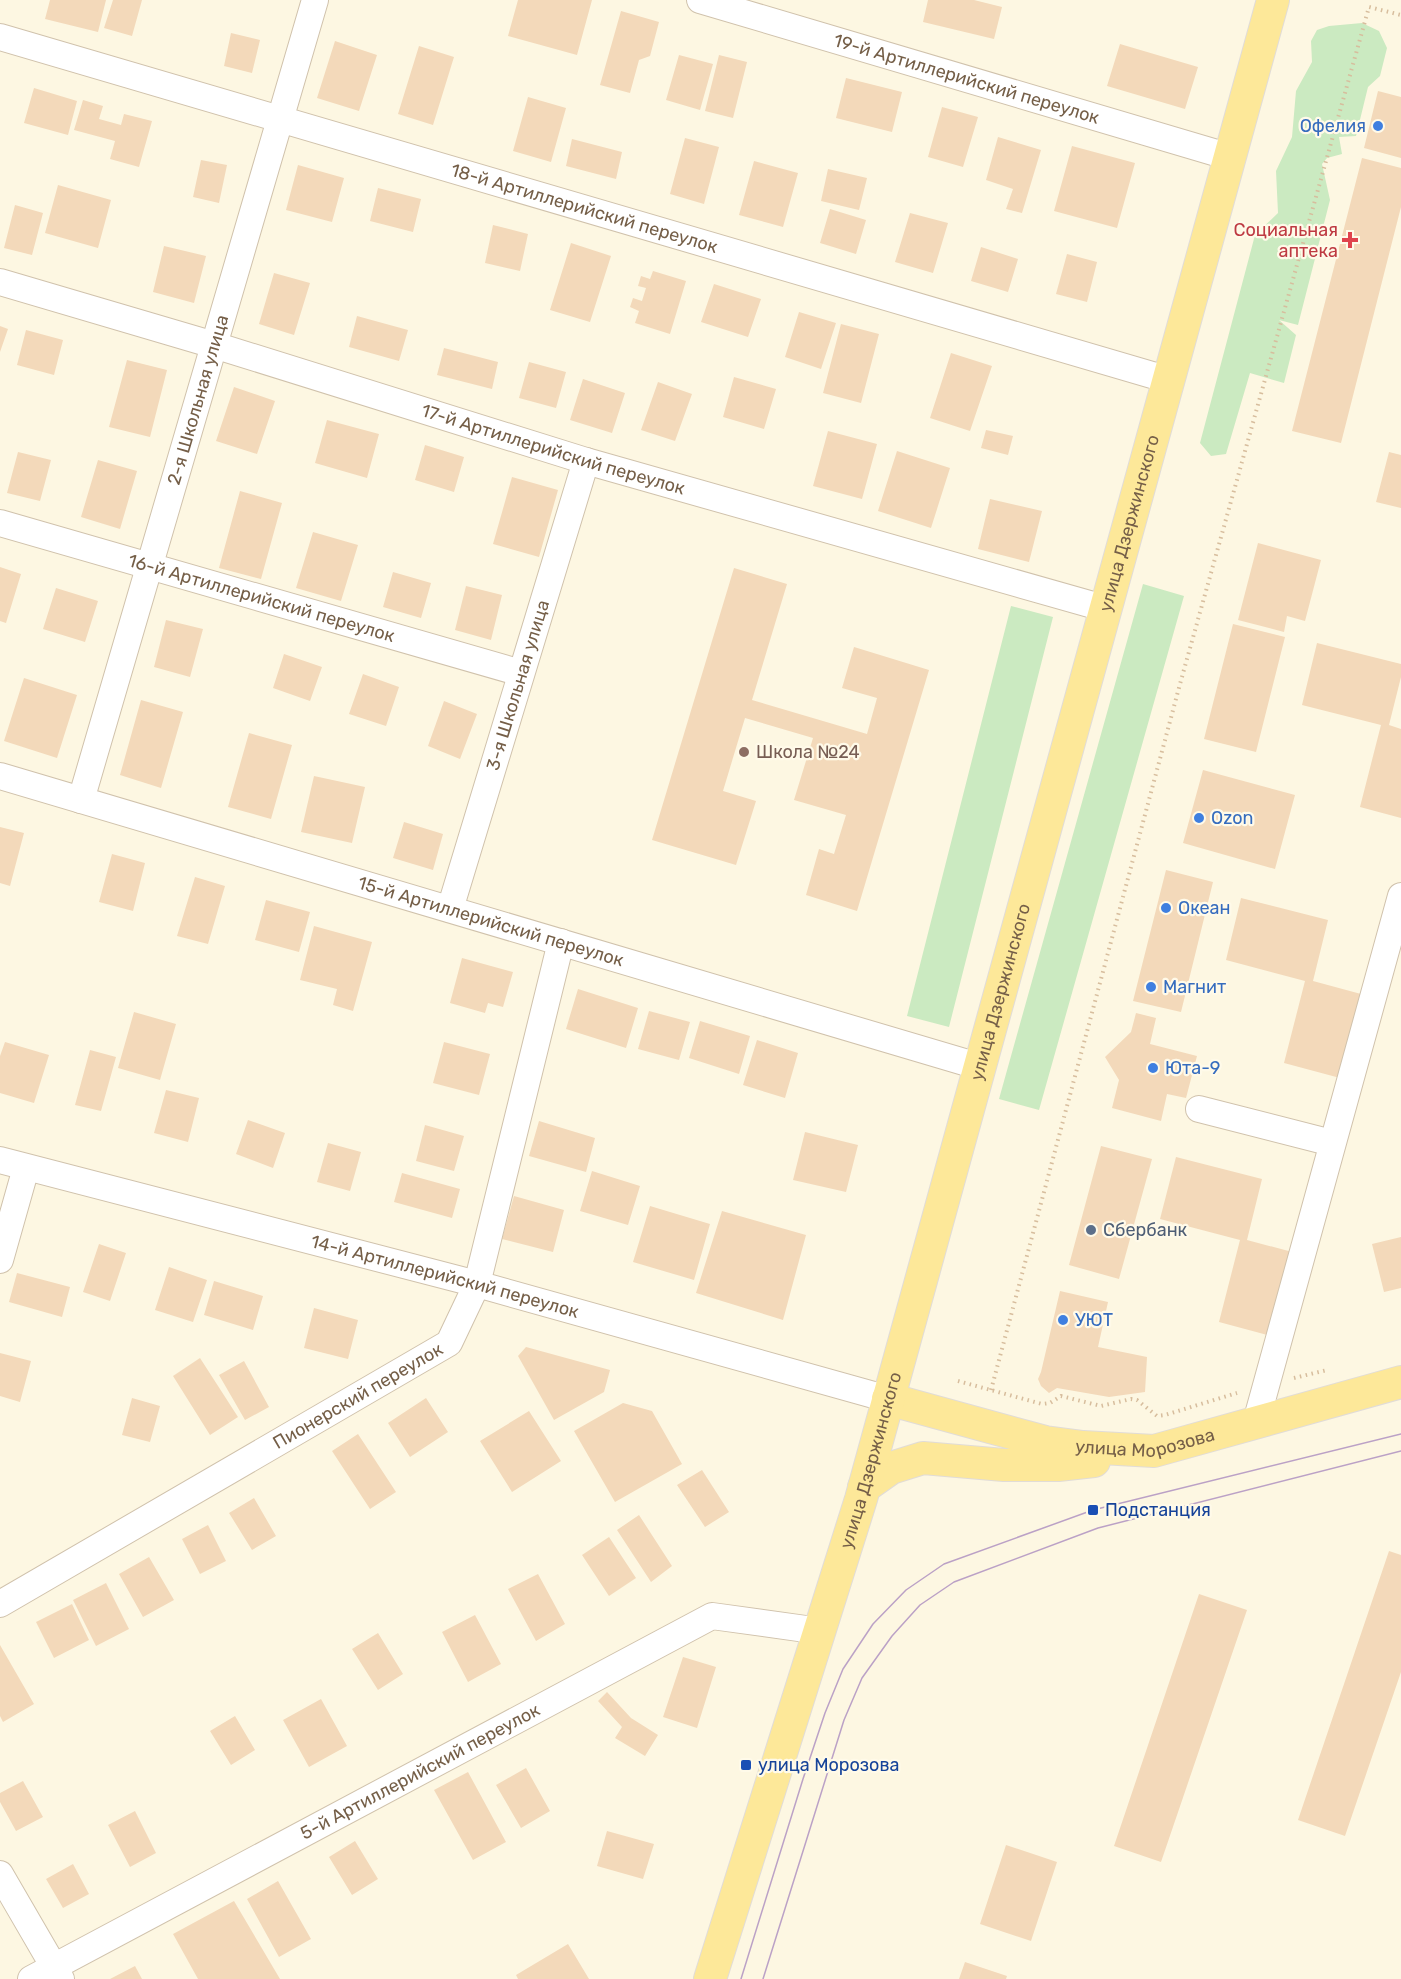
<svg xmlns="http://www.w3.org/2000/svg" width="1401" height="1979" viewBox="0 0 1401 1979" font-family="Rubik,sans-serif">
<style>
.green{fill:#cbeac1}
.building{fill:#f3d9ba}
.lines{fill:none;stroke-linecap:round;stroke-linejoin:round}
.minor-casing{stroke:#d0c2ac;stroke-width:28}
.major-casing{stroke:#e1dcd7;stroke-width:34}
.path{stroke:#d7bd9d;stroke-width:4;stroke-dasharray:1.5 4.5;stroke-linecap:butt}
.minor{stroke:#fff;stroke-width:26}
.major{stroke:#fde899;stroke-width:32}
.tram{stroke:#bba1c6;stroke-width:1.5}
.shop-dot{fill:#3f7fe0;stroke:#fffae9;stroke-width:2}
.health-dot{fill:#e0444e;stroke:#fffae9;stroke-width:2}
.education-dot{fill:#8d6e63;stroke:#fffae9;stroke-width:2}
.service-dot{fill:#5c6f8a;stroke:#fffae9;stroke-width:2}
.transit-dot{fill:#1a4fb4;stroke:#fffae9;stroke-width:2}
.labels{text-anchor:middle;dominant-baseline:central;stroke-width:4.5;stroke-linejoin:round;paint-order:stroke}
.street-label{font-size:18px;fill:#755f48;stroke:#fffae9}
.shop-label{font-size:18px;fill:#366cbe;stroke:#fffae9;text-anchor:start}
.health-label{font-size:18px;fill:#be3a42;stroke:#fffae9;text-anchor:end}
.education-label{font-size:18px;fill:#785e54;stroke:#fffae9;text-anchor:start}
.service-label{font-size:18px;fill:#4e5e75;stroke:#fffae9;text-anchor:start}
.transit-label{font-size:18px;fill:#164399;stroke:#fffae9;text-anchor:start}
</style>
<rect width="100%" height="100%" fill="#fdf7e2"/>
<path class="green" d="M1362,23L1379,31L1387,48L1380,76L1368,87L1356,136L1339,137L1342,154L1327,158L1322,164L1330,200L1298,325L1279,320L1296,335L1284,383L1250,373L1226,454L1211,456L1200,443L1255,235L1278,213L1276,171L1292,137L1296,91L1312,62L1311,41L1317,30L1329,26Z
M1143,584L1184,596L1039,1110L999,1099Z
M1011,606L1053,617L949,1027L907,1016Z"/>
<path class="building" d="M50,0H106L98,32L45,19Z
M113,0H142L132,36L104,28Z
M518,0H592L577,55L508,36Z
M928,0H974L1002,7L994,39L923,22Z
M621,11L659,22L650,56L639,60L630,93L600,85Z
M231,33L260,40L252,73L224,66Z
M335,41L377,55L359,111L317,98Z
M1120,44L1198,67L1185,109L1107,86Z
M419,46L454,57L433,125L398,114Z
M679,55L713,64L700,110L666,100Z
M719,55L747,62L733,118L705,111Z
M846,78L902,92L892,132L836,118Z
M34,88L77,101L68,135L24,123Z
M1378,91L1401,97V158L1364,148Z
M528,97L566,108L551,162L513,151Z
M83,100L103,106L99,119L121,125L124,114L152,121L139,167L110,159L115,141L74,130Z
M942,107L978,117L963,167L928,157Z
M998,137L1041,150L1022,213L1006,209L1013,189L986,180Z
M685,138L719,147L704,204L670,194Z
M572,139L622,152L616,179L566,166Z
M1072,146L1135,163L1117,228L1054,211Z
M1362,158L1401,168V207L1341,443L1292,431Z
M201,160L227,165L219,203L193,197Z
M754,161L798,173L783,227L739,215Z
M298,165L344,178L332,222L286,210Z
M828,169L867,178L859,210L821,201Z
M58,185L111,200L98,248L45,233Z
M378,188L421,199L413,232L370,221Z
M15,205L43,213L32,255L4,248Z
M830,209L866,220L856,254L820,243Z
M910,213L948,223L933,273L895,262Z
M493,225L528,234L520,271L485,263Z
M571,243L611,256L590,322L550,310Z
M164,246L206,256L194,303L153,292Z
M981,247L1018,259L1008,292L971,281Z
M1067,254L1097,262L1087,302L1056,294Z
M653,271L686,281L670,334L635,323L639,311L630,307L633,298L642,301L646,288L638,286L641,276L650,279Z
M274,273L310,283L294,335L259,324Z
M714,284L761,299L748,337L701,322Z
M799,312L836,323L821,369L785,357Z
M357,316L408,330L399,361L349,347Z
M841,324L879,334L861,403L823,393Z
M0,326L8,329L0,352Z
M26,330L63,340L54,375L17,365Z
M444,348L498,362L492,389L437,375Z
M951,353L992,366L970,431L930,418Z
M127,360L167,370L150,437L109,427Z
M529,362L566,372L556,408L519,398Z
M734,377L776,389L764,429L723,417Z
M583,379L625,393L612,433L570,420Z
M658,382L692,394L675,441L641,430Z
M234,387L275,401L257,454L216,441Z
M327,420L379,434L367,478L315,463Z
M986,430L1013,436L1008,455L981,448Z
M828,431L877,444L862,499L813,486Z
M425,445L464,457L454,492L415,480Z
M897,451L950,468L931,528L878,511Z
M18,452L51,460L40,501L7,493Z
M1389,452L1401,455V508L1376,502Z
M98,460L137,471L120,529L81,517Z
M512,477L558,490L539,557L493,544Z
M240,491L282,503L261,579L219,568Z
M990,499L1042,511L1029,562L978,549Z
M313,532L358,545L341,601L296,588Z
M1258,543L1321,560L1305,621L1287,616L1284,632L1238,620Z
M0,567L21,574L6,623L0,621Z
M734,568L787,584L752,700L867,734L877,698L842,688L854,647L929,670L857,911L806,895L819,849L834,854L846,815L794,800L813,738L745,718L723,791L756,801L736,865L652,840Z
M393,572L431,583L421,618L383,607Z
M466,586L502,595L491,640L455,630Z
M56,588L98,601L85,642L43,629Z
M166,620L203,629L190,677L154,667Z
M1233,624L1285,637L1256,752L1204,739Z
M1317,643L1401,664V677L1389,725L1401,729V818L1360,807L1381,725L1302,705Z
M284,654L322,667L310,701L273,688Z
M363,674L399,687L386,726L349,714Z
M24,678L77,695L57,758L4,741Z
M141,700L183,712L161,788L120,775Z
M444,701L477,714L460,759L428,746Z
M249,733L292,745L271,819L228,807Z
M1203,770L1295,795L1275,869L1183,843Z
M314,776L365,787L352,843L301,832Z
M404,822L443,834L433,870L393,858Z
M0,827L24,833L10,886L0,883Z
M112,854L145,863L133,911L99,902Z
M1166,870L1213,882L1181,1012L1133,1001Z
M195,877L225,886L208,944L177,936Z
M1241,898L1328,920L1313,981L1361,994L1340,1078L1284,1063L1305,981L1226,960Z
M266,900L310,912L299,952L255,940Z
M314,926L372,942L353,1011L333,1005L337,989L300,980Z
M462,958L513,972L503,1007L488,1003L485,1013L450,1003Z
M578,989L638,1008L626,1048L566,1029Z
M649,1011L690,1022L679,1060L638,1049Z
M134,1012L176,1024L160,1080L118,1068Z
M1136,1013L1156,1018L1150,1044L1197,1056L1186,1098L1167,1094L1161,1121L1112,1108L1119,1080L1105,1057L1131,1032Z
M700,1021L750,1036L739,1074L689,1058Z
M757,1040L798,1053L785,1098L743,1085Z
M5,1042L49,1055L34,1103L0,1093V1056Z
M444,1042L490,1054L479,1095L433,1083Z
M90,1050L116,1057L101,1111L75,1105Z
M166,1090L199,1098L188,1142L154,1133Z
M248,1120L285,1133L273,1168L236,1154Z
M539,1121L595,1138L586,1172L529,1156Z
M425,1125L464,1136L454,1171L416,1161Z
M805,1132L858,1145L846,1192L793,1180Z
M328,1143L361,1152L350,1191L317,1182Z
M1101,1146L1152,1159L1119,1279L1069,1265Z
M1176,1157L1262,1179L1247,1240L1296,1253L1275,1337L1219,1322L1240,1240L1160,1219Z
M592,1171L640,1186L628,1225L580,1211Z
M402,1173L460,1189L452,1218L394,1202Z
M514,1196L564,1210L553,1252L502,1239Z
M650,1206L710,1224L694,1280L633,1262Z
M722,1211L806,1235L783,1320L696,1293Z
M1401,1237V1288L1384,1292L1372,1244Z
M99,1244L126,1253L110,1301L83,1292Z
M169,1267L207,1280L193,1322L155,1310Z
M17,1273L70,1287L62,1317L9,1302Z
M214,1281L263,1296L253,1330L204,1315Z
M1060,1291L1108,1302L1098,1347L1147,1357L1145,1392L1109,1397L1057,1388L1049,1393L1041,1386L1038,1379L1041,1372Z
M314,1308L358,1320L348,1359L304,1348Z
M526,1347L610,1370L604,1392L554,1420L518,1356Z
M0,1353L31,1361L20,1402L0,1396Z
M200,1358L238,1417L210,1435L173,1376Z
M244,1361L269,1407L245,1420L219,1375Z
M132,1398L160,1406L150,1442L122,1435Z
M426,1398L448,1432L410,1457L388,1423Z
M623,1403L652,1411L682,1464L615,1502L574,1431Z
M529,1411L561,1461L512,1492L480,1441Z
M358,1434L396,1492L370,1509L332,1451Z
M702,1470L729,1512L705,1527L677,1485Z
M254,1498L276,1536L252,1550L229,1513Z
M639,1515L672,1566L651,1582L617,1530Z
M208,1525L226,1561L200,1574L182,1539Z
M609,1537L636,1578L609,1596L582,1555Z
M1389,1551L1401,1555V1672L1345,1836L1298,1820Z
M149,1557L174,1600L143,1617L119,1574Z
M538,1574L565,1624L536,1641L508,1589Z
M106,1583L129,1629L96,1646L73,1600Z
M1199,1594L1247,1610L1161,1862L1114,1846Z
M72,1604L89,1640L54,1658L36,1622Z
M475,1615L501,1664L468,1682L442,1632Z
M378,1633L403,1674L378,1690L352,1649Z
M0,1645L34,1704L3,1722L0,1716Z
M683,1657L716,1667L697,1728L663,1717Z
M607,1692L631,1718L658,1735L645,1756L615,1738L622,1727L598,1701Z
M321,1699L347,1746L309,1767L283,1720Z
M235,1716L255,1750L231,1765L210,1731Z
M526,1768L550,1811L521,1828L496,1785Z
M468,1772L506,1842L473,1860L434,1790Z
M23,1781L43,1817L16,1831L0,1802V1793Z
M135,1811L156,1853L130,1867L108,1825Z
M607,1831L654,1844L643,1879L597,1866Z
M355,1841L378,1879L352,1895L329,1857Z
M1006,1845L1057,1862L1031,1941L980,1924Z
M73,1864L89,1894L63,1908L46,1879Z
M278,1881L311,1939L279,1957L247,1899Z
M234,1901L280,1979H198L173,1934Z
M568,1944L589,1979H518L516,1975Z
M965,1962L1007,1976L1006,1979H959Z
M135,1966L142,1979H110Z"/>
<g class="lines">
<g class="minor-casing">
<g id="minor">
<path id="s1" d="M700,0L1230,157"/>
<path id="s2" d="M0,37L1169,380"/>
<path id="s3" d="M0,282L214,345L586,461L1107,609"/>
<path id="s4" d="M0,523L521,673"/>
<path id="s5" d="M0,776L981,1067"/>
<path id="s6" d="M81,800L315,0"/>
<path id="s7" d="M450,909L586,461"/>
<path d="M1199,1109L1332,1143"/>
<path id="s8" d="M0,1160L477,1284L888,1399"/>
<path d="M0,1260L26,1168"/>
<path d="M1256,1422L1401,896"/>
<path id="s9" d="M0,1604L449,1343L477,1284L561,942"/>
<path d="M0,1874L61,1979"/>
<path id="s10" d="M31,1979L712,1616L820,1631"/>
</g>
</g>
<g class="major-casing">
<g id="major">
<path id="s11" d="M888,1399L1045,1442L1083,1447L1154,1451L1401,1382"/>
<path d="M864,1487L891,1468L923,1458L1004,1465H1058L1094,1461"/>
<path id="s12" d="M710,1979L861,1499L1273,0"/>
</g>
</g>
<path class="path" d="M1294,1378L1327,1370
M958,1381L1042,1404L1050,1403L1061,1396L1101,1406L1131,1399L1137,1400L1157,1416L1165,1415L1237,1393
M991,1390L1180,684L1369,7L1401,15"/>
<use href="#minor" class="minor"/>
<use href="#major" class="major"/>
<path class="tram" d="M741,1979L803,1779L825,1713L843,1669L873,1624L906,1590L944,1564L1093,1510L1401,1434
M763,1979L844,1720L862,1678L892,1636L920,1605L954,1582L1098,1528L1401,1451"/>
</g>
<g class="shop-dot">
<circle cx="1378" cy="126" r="6"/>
<circle cx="1199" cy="818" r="6"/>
<circle cx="1166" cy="908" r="6"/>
<circle cx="1151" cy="987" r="6"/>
<circle cx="1153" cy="1068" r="6"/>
<circle cx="1063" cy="1320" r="6"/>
</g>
<path class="health-dot" d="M1347 231h6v6h6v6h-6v6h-6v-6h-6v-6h6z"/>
<circle class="education-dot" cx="744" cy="752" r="6"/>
<circle class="service-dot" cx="1091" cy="1230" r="6"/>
<g class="transit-dot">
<rect x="1087" y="1504" width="12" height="12" rx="3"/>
<rect x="740" y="1759" width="12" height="12" rx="3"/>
</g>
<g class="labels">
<g class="street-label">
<text stroke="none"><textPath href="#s1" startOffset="278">19-й Артиллерийский переулок</textPath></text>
<text stroke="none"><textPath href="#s2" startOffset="609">18-й Артиллерийский переулок</textPath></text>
<text stroke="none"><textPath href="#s6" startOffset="417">2-я Школьная улица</textPath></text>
<text stroke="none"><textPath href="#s3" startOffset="578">17-й Артиллерийский переулок</textPath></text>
<text stroke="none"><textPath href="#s12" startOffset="1515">улица Дзержинского</textPath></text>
<text stroke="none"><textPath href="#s4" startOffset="272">16-й Артиллерийский переулок</textPath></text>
<text stroke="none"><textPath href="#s7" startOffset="234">3-я Школьная улица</textPath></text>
<text stroke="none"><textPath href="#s5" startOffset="512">15-й Артиллерийский переулок</textPath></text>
<text stroke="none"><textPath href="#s12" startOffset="1029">улица Дзержинского</textPath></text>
<text stroke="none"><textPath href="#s8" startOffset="460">14-й Артиллерийский переулок</textPath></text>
<text stroke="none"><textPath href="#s9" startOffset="414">Пионерский переулок</textPath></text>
<text stroke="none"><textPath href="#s11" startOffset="264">улица Морозова</textPath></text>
<text stroke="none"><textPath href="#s12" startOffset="543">улица Дзержинского</textPath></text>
<text stroke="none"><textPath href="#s10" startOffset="441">5-й Артиллерийский переулок</textPath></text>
</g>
<g class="shop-label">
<text x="1366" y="126" text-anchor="end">Офелия</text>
<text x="1211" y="818">Ozon</text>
<text x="1178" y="908">Океан</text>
<text x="1163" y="987">Магнит</text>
<text x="1165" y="1068">Юта-9</text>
<text x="1075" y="1320">УЮТ</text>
</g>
<g class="health-label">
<text x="1338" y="230">Социальная<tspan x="1338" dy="21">аптека</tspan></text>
</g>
<g class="education-label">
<text x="756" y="752">Школа №24</text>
</g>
<g class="service-label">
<text x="1103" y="1230">Сбербанк</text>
</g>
<g class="transit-label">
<text x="1105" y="1510">Подстанция</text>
<text x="758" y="1765">улица Морозова</text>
</g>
</g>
</svg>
